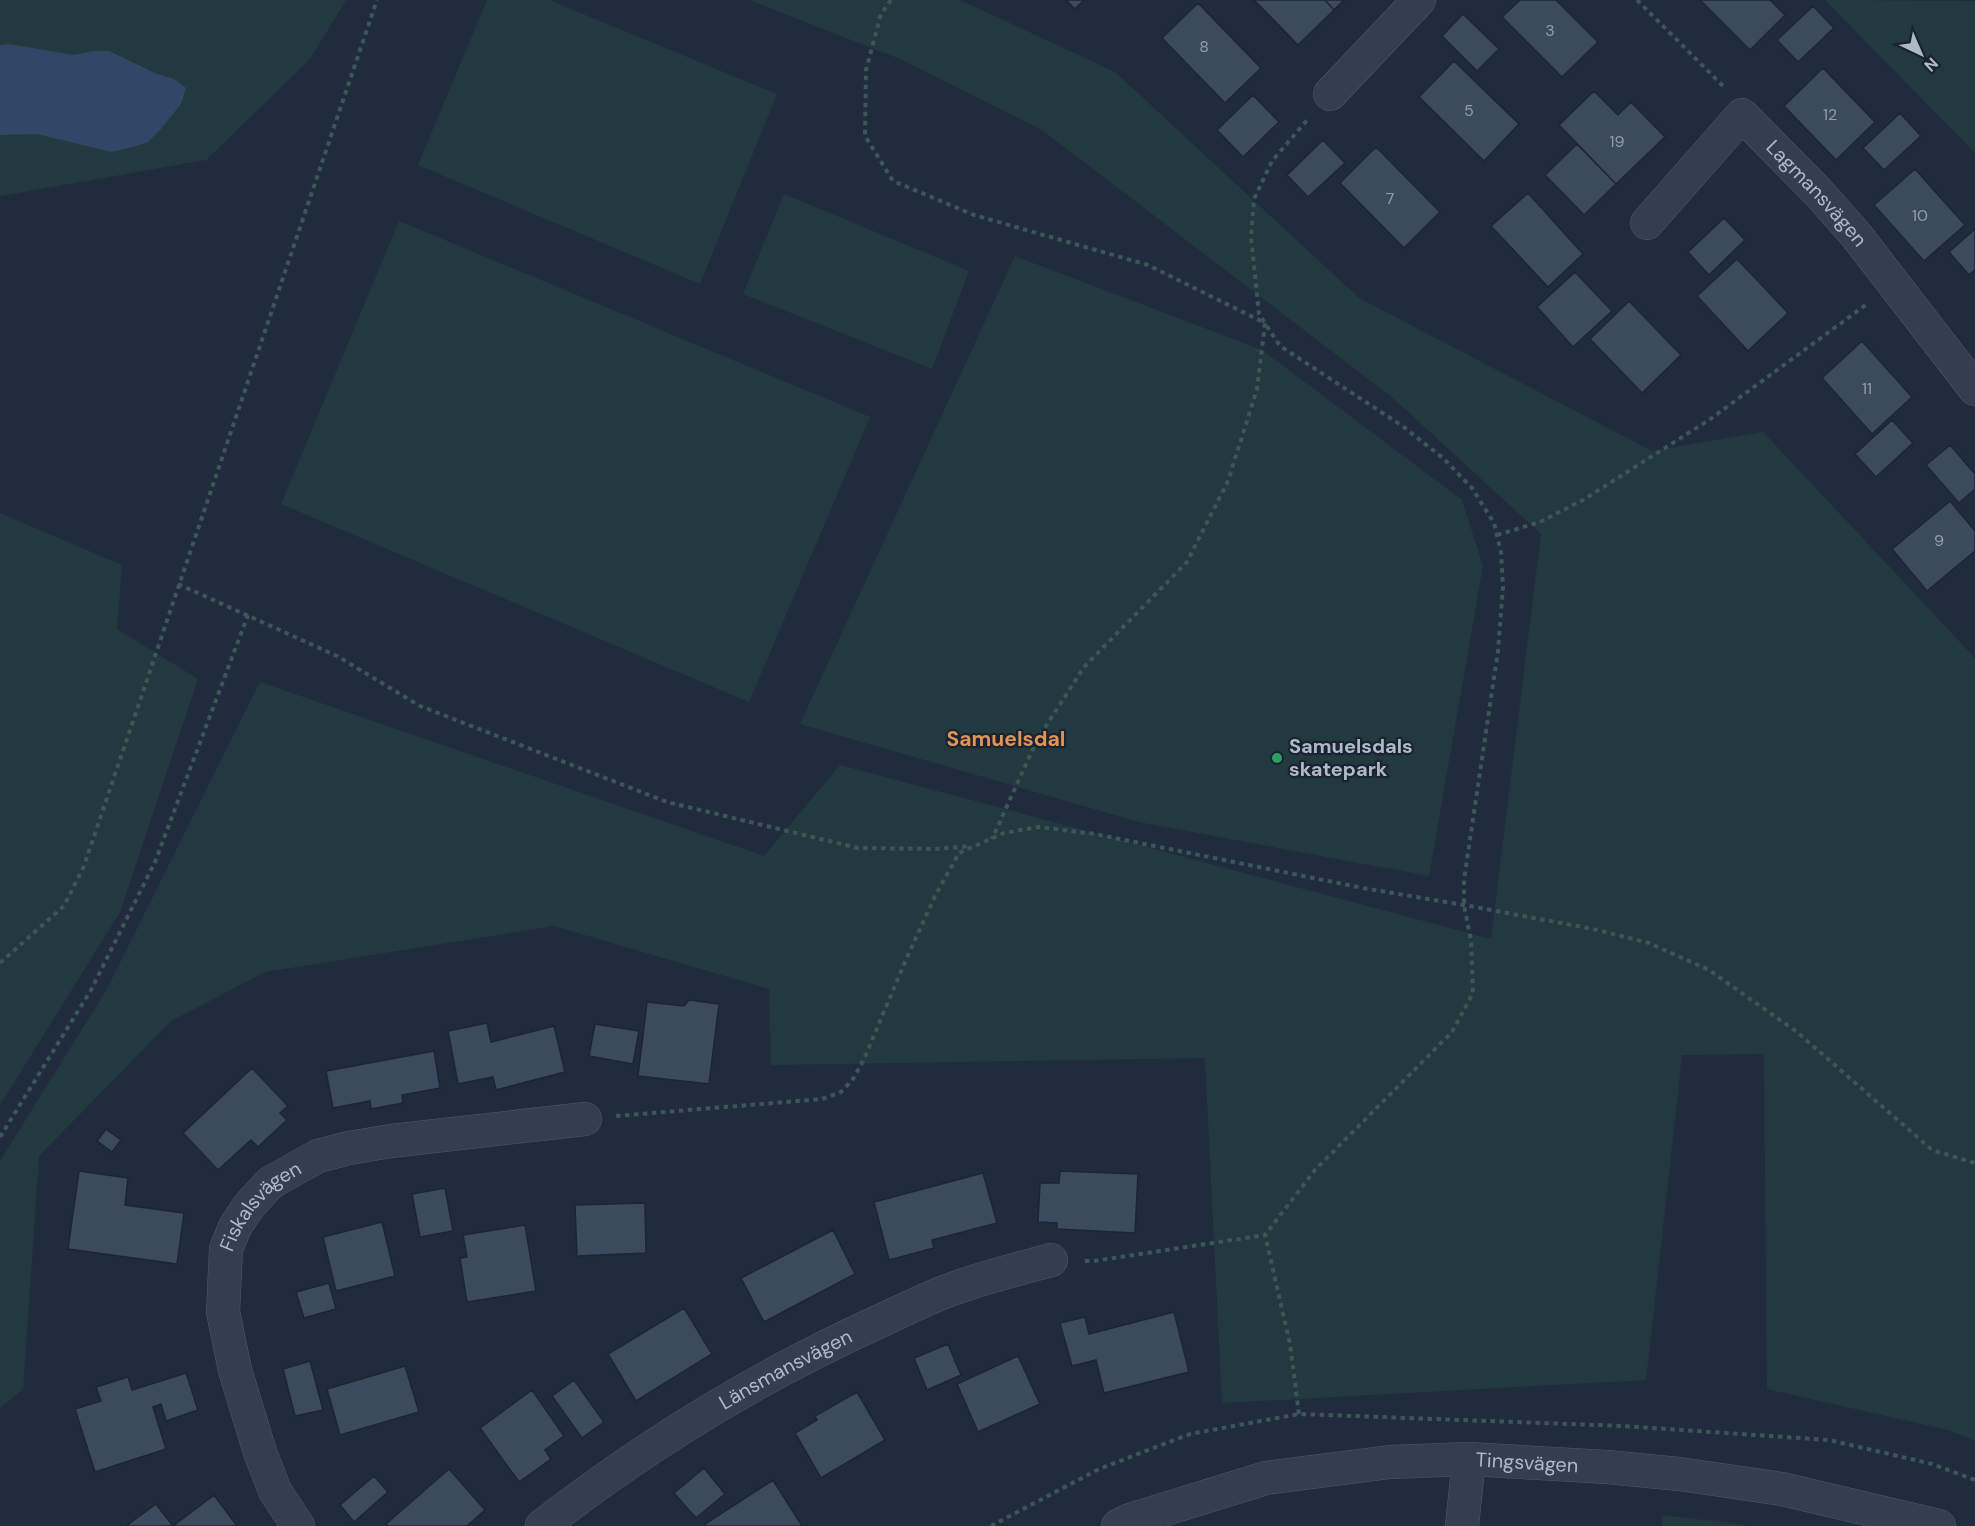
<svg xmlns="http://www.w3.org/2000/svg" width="1975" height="1526" viewBox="0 0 1975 1526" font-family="'DM Sans',sans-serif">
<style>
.green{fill:#223a3f}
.water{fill:#324667}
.building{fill:#3c4a5d;stroke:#1c2534;stroke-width:1.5}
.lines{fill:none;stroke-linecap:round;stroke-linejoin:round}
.minor-casing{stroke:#505968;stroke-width:34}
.path{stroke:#3d5659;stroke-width:4;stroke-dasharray:4.5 4.5;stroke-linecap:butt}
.minor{stroke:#343e4e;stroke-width:33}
.leisure-dot{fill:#2e9e5b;stroke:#1a2332;stroke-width:2}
.labels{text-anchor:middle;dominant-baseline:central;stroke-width:4.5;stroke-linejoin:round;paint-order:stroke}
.number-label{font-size:16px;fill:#939dae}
.street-label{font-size:20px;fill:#b0b9c9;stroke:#1a2332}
.poi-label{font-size:20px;font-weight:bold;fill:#b0b9c9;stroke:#1a2332;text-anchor:start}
.neighbourhood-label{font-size:21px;font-weight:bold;fill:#de9555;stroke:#1a2332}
</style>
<rect width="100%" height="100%" fill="#202c3e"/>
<path class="green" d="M0,0H346L310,59L206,160L0,196Z
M487,0H549L777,94L700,284L418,165Z
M749,0H960L1115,72L1359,298L1652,451L1763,432L1975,658V1441L1948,1430L1767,1389L1764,1054L1682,1055L1646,1380L1222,1403L1205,1058L771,1065L769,989L554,926L265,972L171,1021L39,1156L23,1389L0,1408V1161L107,989L260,682L764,856L840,765L1491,939L1541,534L1393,398L1042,130L900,59Z
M1827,0L1975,1V153L1826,1Z
M784,194L969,271L932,369L743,294Z
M399,221L870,417L749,702L281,504Z
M1015,256L1262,350L1462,500L1483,566L1429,876L1139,822L800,724Z
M0,513L122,565L117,629L198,679L120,912L0,1105Z
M1662,1515L1754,1526H1662Z"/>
<path class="water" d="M9,44L74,55L93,51H109L155,73L174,79L186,88L181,104L160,130L148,142L133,147L111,152L37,134L0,135V45Z"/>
<path class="building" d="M1066,0H1084L1075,9Z
M1254,0H1325L1334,10L1298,45Z
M1325,0H1344L1334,10Z
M1520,0H1556L1598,42L1562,77L1502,17Z
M1700,0H1770L1785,15L1750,50Z
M1198,3L1261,68L1225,103L1162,38Z
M1813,6L1834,28L1798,62L1777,40Z
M1463,14L1499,49L1477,71L1442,36Z
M1454,61L1519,124L1484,161L1419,97Z
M1823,68L1875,122L1836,160L1784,106Z
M1594,91L1618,115L1631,102L1665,137L1616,184L1559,125Z
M1253,95L1279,122L1243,157L1217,130Z
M1900,113L1921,136L1884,170L1863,148Z
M1323,140L1345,163L1308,197L1287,175Z
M1577,144L1616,184L1584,215L1545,175Z
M1376,147L1440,212L1404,248L1340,183Z
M1915,169L1965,225L1924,261L1874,205Z
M1528,193L1583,254L1548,287L1491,226Z
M1724,218L1745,240L1709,275L1688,252Z
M1975,229V270L1969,275L1949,252Z
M1737,259L1788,313L1748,351L1697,296Z
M1575,272L1612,311L1573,347L1537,307Z
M1629,301L1681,355L1642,393L1590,339Z
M1862,341L1912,397L1872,434L1822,378Z
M1892,420L1913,443L1876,477L1855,454Z
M1950,445L1975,474V489L1959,503L1926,465Z
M1950,501L1975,531V551L1927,591L1892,549Z
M689,1000L719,1004L709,1084L638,1076L647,1002L684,1006Z
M487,1023L491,1042L554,1026L565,1072L496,1090L493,1077L458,1084L448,1031Z
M595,1024L639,1031L633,1064L589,1056Z
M434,1051L440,1088L402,1095L403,1103L371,1109L370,1101L333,1108L326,1071Z
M252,1068L288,1106L280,1113L287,1120L258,1147L251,1140L218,1170L183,1133Z
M106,1129L121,1140L112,1152L97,1141Z
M79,1171L128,1178L125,1205L184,1213L177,1264L68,1249Z
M1060,1171L1138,1174L1135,1233L1057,1229V1223L1038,1222L1040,1183H1059Z
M983,1173L997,1223L932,1240L934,1248L889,1260L874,1202Z
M445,1188L453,1231L420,1237L412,1194Z
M645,1203L646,1253L577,1256L575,1205Z
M382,1222L395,1276L336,1291L323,1237Z
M525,1225L536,1291L467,1302L460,1258L467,1257L463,1235Z
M833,1230L855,1274L764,1322L741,1278Z
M329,1283L336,1309L304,1318L296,1292Z
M684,1308L712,1354L636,1401L608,1354Z
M1174,1312L1189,1372L1104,1393L1096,1360L1072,1366L1060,1323L1085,1317L1089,1334Z
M948,1344L961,1375L927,1390L914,1358Z
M1018,1356L1040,1404L978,1432L957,1384Z
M310,1361L323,1410L295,1416L283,1369Z
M405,1366L419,1412L340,1435L327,1389Z
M186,1373L198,1410L166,1421L161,1404L153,1407L166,1449L95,1472L75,1409L101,1401L96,1387L128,1377L132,1390Z
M574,1380L604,1422L582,1438L552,1396Z
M532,1390L564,1436L545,1450L551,1459L519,1482L480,1428Z
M857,1392L885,1440L821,1478L795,1433L817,1420L815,1416Z
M704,1468L725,1494L696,1518L674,1493Z
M449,1469L485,1510L467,1526H388L386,1524Z
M374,1476L388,1492L354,1522L340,1505Z
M773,1480L802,1526H706L705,1524Z
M214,1495L237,1526H126L156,1504L173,1526Z"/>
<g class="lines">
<g class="minor-casing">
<g id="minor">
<path d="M1330,94L1419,0"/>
<path id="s1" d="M1647,223L1742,115L1818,192L1856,235L1975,389"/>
<path id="s2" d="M298,1526L275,1491L260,1452L235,1370L223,1312L226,1249L235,1227L248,1207L270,1183L318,1156L349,1148L391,1141L585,1119"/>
<path id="s3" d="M542,1526C646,1445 759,1376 880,1321C904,1310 929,1297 955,1288C986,1277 1018,1269 1051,1260"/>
<path id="s4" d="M1118,1526L1130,1520L1266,1478L1390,1462L1469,1459L1607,1467L1679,1474L1782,1489L1939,1526"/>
<path d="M1462,1526L1469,1459"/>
</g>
</g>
<path class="path" d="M891,0L881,14L866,70L865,136L893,181L974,215L1148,265L1265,323L1257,389L1228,481L1187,562L1084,667L1037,740L992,839
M1637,0L1724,87
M1497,535L1540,522L1583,500L1709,420L1867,304
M178,584L337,656L420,706L667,802L858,848L937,849L970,846
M0,963L64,906L84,866L377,0
M616,1116L822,1099L841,1092L853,1079L864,1059L908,955L935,896L959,853L1004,833L1039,827L1095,834L1363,888L1464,905L1593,929L1649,943L1709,970L1797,1032L1932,1150L1975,1163
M0,1137L91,990L155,862L248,615
M1085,1261H1094L1265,1235
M1299,1414L1290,1344L1265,1235L1315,1170L1452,1032L1473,993L1471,941L1464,905V880L1498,651L1503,587L1501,552L1494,523L1472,488L1443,458L1401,425L1280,346L1259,314L1251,237L1254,199L1272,161L1308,119
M991,1526L1099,1469L1190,1434L1299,1414L1623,1426L1829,1440L1932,1464L1975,1480"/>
<use href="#minor" class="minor"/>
</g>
<circle class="leisure-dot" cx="1277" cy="758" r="6"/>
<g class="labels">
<g class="number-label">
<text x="1550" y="30">3</text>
<text x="1204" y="46">8</text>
<text x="1469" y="110">5</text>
<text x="1830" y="114">12</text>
<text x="1617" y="141">19</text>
<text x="1390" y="198">7</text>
<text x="1920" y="215">10</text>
<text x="1867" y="388">11</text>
<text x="1939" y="540">9</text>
</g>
<g class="street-label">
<text stroke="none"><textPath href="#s1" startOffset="252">Lagmansvägen</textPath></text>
<text stroke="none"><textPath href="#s2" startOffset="348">Fiskalsvägen</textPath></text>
<text stroke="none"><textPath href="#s3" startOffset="290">Länsmansvägen</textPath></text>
<text stroke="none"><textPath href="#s4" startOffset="418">Tingsvägen</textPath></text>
</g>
<g class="poi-label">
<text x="1289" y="746">Samuelsdals<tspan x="1289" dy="23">skatepark</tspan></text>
</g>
<g class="neighbourhood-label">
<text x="1006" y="739">Samuelsdal</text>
</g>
</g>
<g transform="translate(1921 54) rotate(136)" stroke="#1a2332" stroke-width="4.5" paint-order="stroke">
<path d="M0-4.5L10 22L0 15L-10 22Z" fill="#b0b9c9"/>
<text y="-9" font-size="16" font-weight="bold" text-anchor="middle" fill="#b0b9c9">N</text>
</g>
</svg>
